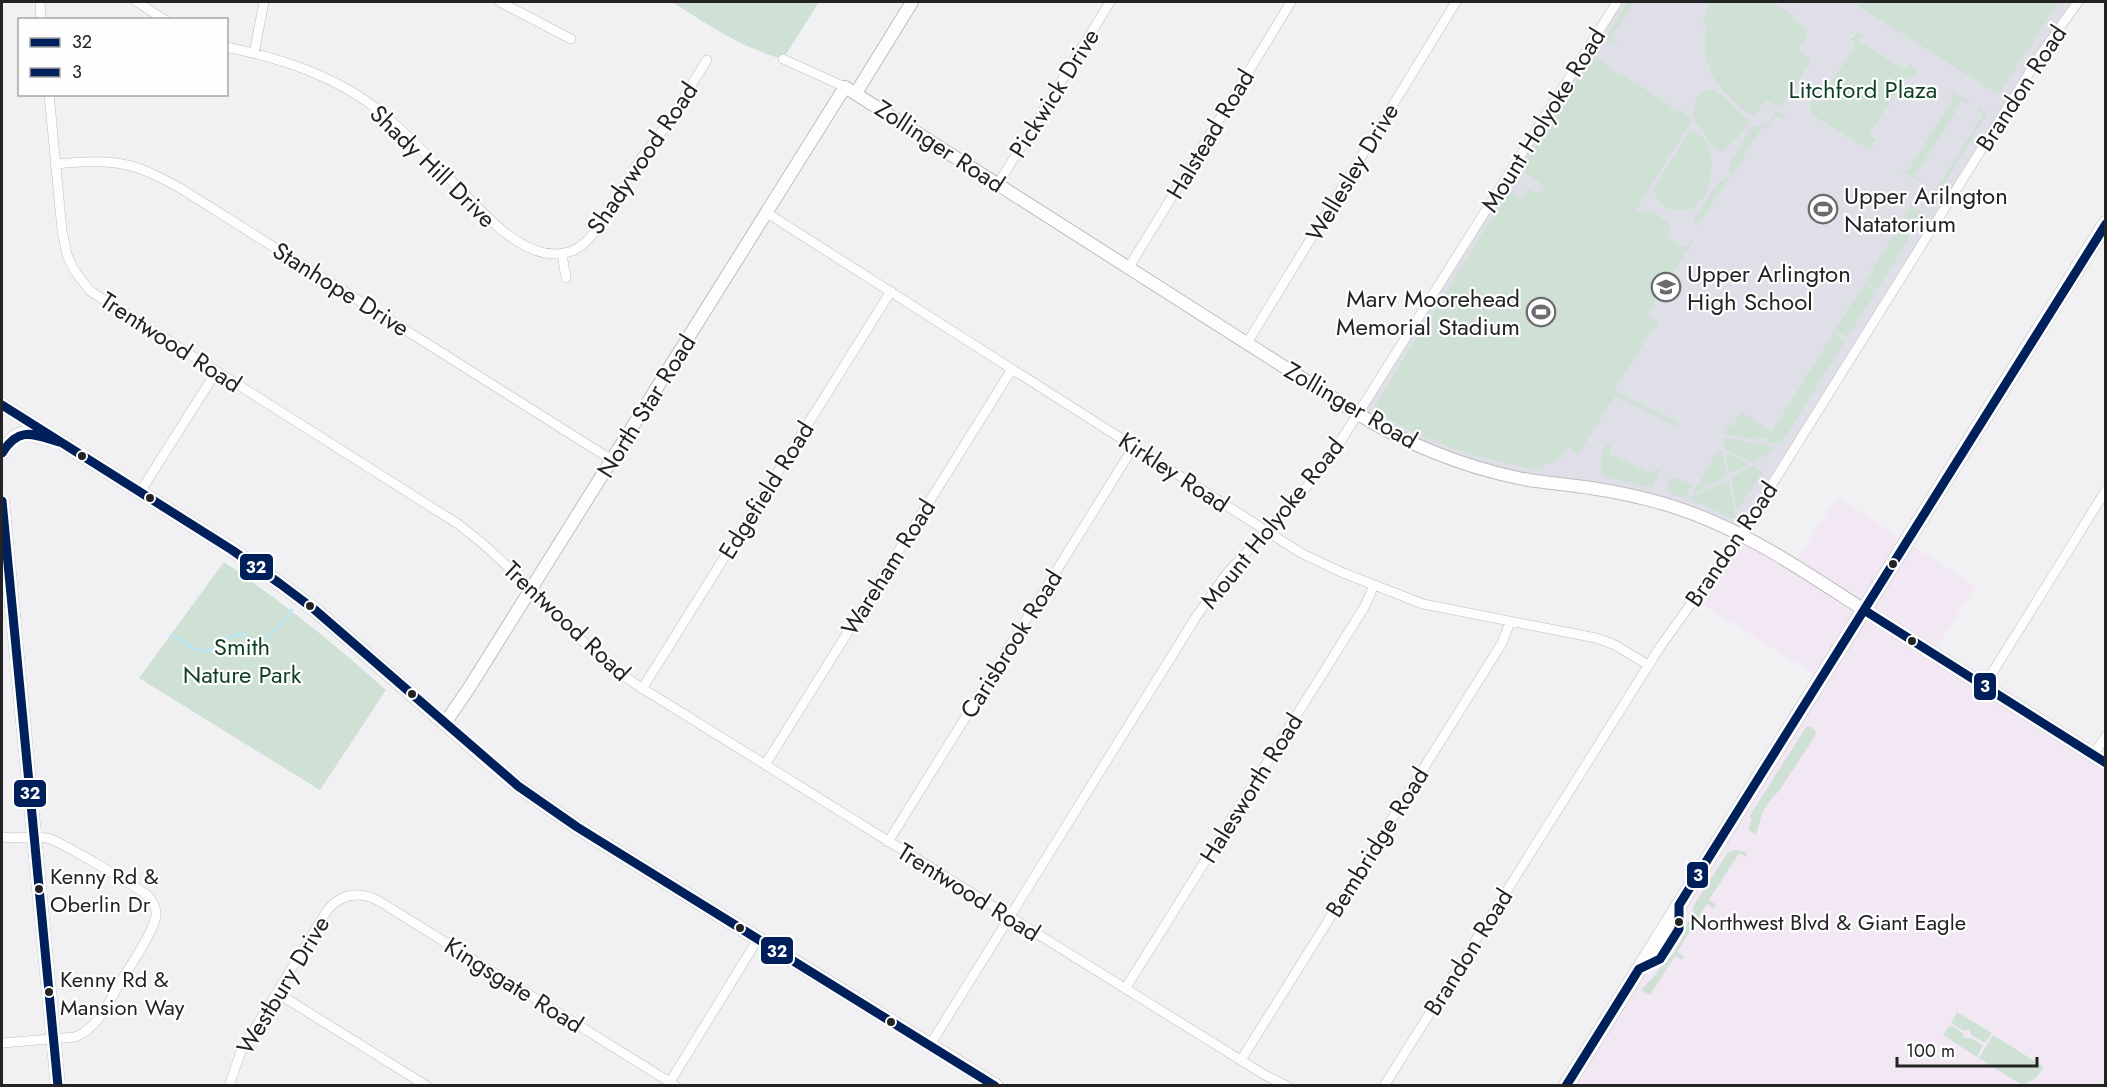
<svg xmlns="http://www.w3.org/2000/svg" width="2107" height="1087" viewBox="0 0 2107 1087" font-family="Jost,sans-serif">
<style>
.commercial{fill:#f1e8f3}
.built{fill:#dfe0e7;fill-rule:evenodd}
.green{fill:#cfe0d5}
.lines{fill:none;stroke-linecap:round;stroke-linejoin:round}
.stream{stroke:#c0e6f0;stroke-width:3}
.minor-casing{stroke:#bebec0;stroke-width:10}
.tertiary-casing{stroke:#bebec0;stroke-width:14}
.secondary-casing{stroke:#bebec0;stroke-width:15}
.primary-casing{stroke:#bebec0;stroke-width:16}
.minor{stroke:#fdfdfd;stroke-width:9}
.tertiary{stroke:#fdfdfd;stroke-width:12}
.secondary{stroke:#fdfdfd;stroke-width:14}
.primary{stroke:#fdfdfd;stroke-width:15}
.bus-1-casing{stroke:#fefeff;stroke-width:14}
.bus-2-casing{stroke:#fefeff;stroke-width:14}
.bus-1{stroke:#00205b;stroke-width:9}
.bus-2{stroke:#00205b;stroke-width:9}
.bus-dot{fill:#232324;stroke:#fefeff;stroke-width:2}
.labels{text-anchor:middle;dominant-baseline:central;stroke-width:4.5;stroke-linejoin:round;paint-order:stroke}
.bus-label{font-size:22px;fill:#232324;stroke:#fefeff;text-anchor:start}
.street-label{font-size:24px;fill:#232324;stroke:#fefeff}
.park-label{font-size:24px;fill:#0f3f24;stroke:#fefeff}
.poi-label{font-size:24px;fill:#232324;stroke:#fefeff;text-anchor:start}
.line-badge{stroke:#fefeff;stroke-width:2}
.badge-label{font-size:16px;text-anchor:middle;font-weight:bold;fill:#fff}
</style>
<rect width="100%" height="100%" fill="#f1f1f4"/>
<path class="commercial" d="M1837,497L1975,586L1933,654L2105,763V1085L1566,1086L1820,678L1694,599L1741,534L1793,565Z"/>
<path class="built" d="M1617,2H2078L1741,534L1671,506L1492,471L1358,414ZM1857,33L1861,36L1859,41L1904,69L1907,65L1918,70L1913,79L1907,76L1870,134L1875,137L1869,150L1815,117L1809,108V104L1819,102L1855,44L1850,41L1851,36Z"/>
<path class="green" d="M672,2H819L783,59C743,49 706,23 672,2Z
M1628,2H1634L1611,38L1617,42L1614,45L1605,39Z
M1709,2H1771L1793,15L1791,18L1805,27L1807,36L1798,50L1812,59L1781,108L1766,100L1754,116C1746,114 1743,109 1737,104C1714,83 1699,61 1707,26L1703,25Z
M1861,2H2059L2000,93L1998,94L1858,6Z
M1857,33L1862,35L1859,41L1904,69L1909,64L1918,70L1913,79L1907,76L1870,134L1876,139L1869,150L1815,117L1809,108L1812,99L1819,102L1855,44L1849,39Z
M1596,58L1613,69L1614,74L1618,73L1632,81L1633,85L1637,84L1651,93L1652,97L1656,96L1670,105L1671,109L1675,108L1690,117L1691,122L1636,210L1643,214L1646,210L1649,212L1650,211L1670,223L1668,227L1671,229L1666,237L1673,241H1675L1680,246L1686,247L1691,240L1693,241L1647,315L1659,322L1657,326L1655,325L1614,391L1679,423L1678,427L1615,396L1578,455L1568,446C1562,457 1558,465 1544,464L1543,469C1534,471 1524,467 1515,465C1466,455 1415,437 1373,409L1427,320L1430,321L1432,317L1431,316L1509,191L1521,198L1505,227L1528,189L1538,194L1543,185L1521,171L1591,59Z
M1710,89L1722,95L1750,122C1743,133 1732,140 1724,152C1711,150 1710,142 1704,133C1701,129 1697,125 1695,121C1690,108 1697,92 1710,89Z
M1949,90L1970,102L1968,104L1962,101L1915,176L1921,179L1919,182L1900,169L1902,168L1908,171L1954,97Z
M1980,108L1987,113L1986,116L1938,193L1935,191L1983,115L1978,111Z
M1776,111L1787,118H1781L1776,115L1767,129L1763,126L1733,174L1729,172L1732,160L1752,127L1768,123Z
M1690,131C1727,136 1714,226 1670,209C1661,206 1655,198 1653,189Z
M1726,177L1729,179L1698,225L1693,222L1716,185Z
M1911,205L1925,214L1913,232L1900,225Z
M1898,228L1910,237L1878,289L1876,288L1865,282L1875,268L1871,265L1873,262L1876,264Z
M1864,284L1876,292L1848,337L1835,330Z
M1834,332L1845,341L1781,444L1767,442L1768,439L1757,437L1756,440L1725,434L1728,426L1733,425L1740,413L1739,411L1772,431L1805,379L1802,377L1804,374L1807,376Z
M1724,437L1775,447V449L1753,463L1725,449L1722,440Z
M1608,444L1611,446L1609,453L1653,474L1656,470L1660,469L1653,486L1646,487L1603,477C1601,468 1598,452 1608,444Z
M1719,449L1722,451L1727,475L1725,477L1692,494Z
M1728,454L1747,463L1748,465L1730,474L1726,456Z
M1752,466L1763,472L1737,511L1731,478Z
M1673,477L1692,485L1684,498L1672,494L1666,490L1669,481Z
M1728,480L1736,518H1731L1689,499L1690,497Z
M224,562C282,602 333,642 386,690L320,790L139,678Z
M1810,726L1816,731L1815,736L1779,791L1770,800L1762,813L1756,835L1748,829L1752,819L1749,817L1806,727Z
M1734,850L1746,852L1747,857L1739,853L1709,900L1716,905L1714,908L1707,904L1677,952L1684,957L1682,960L1675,956L1650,995L1641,990L1656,974L1667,955L1671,957L1682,939L1679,937L1690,919L1694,905L1728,852Z
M1957,1012L1992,1033L1985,1043L1972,1036L1969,1030L1964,1031L1951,1023Z
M1950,1025L1963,1033L1964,1038H1971L1983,1045L1977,1057L1943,1035Z
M1993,1035L2044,1067L2036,1078L2022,1085L1979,1058Z"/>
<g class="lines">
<path class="stream" d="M171,635C182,640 193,651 205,651C220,651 228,633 244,634L252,646H259L279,627L292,610"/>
<g class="minor-casing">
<path id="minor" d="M40,2L41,20
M137,2L165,20
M500,2L571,39
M226,47C283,59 337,76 382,113C426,149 461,195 504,232C524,247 546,260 572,251C598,241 624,183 640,160C648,148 658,138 665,127C680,105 693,82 707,60
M254,53L264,2
M783,59L845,87
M49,94L62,230L67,255L74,270L90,291L458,524C523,572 570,640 637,685L1263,1074L1287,1086
M55,164C78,162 104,160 127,165C145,169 163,179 180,188L612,460
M998,184L1110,2
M767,213L1301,553L1341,572L1423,604L1596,638L1615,645L1648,665
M562,254L566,278
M1129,267L1291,2
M1247,343L1456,2
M140,492L216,372
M1984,686L2106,490
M642,689L891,291
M2093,755L2106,736
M765,765L1012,369
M2,837C17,839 32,836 47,838C58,840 141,889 149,897C153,902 156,908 156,914C156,928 131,965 123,978C110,999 99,1028 75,1037L2,1043
M888,842L1134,446
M1125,989L1365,606L1374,585
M277,993L427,1086
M930,1045L1196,617L1227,573L1298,498L1335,450L1617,2
M1241,1060L1502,643L1510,622
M670,1082L758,939
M229,1086L241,1051L328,909C343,893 360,891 379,901L676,1086
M1384,1086L1660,647L1741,534L2041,54L2078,2"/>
</g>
<g class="tertiary-casing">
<path id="tertiary" d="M856,93L912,2
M445,723L469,688L845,87L1358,414C1407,444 1462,466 1518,478C1542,483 1567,484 1591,488C1618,492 1645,498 1671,506C1742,528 1802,570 1864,610"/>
</g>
<g class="secondary-casing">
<path id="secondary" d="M2,405L232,550L279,583L315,610L368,656L488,761L518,786L577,827L996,1086
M2,453C15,430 23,431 47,439
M2,501L58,1086
M1864,610L2106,763"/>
</g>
<g class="primary-casing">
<path id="primary" d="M1566,1086L2106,223"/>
</g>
<use href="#minor" class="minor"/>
<use href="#tertiary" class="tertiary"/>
<use href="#secondary" class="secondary"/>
<use href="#primary" class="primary"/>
<g class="bus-1-casing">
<path id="bus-1" d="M2,405L232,550L279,583L315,610L518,786L577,827L995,1086
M2,453C19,426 33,434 59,442
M2,501L58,1086"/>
</g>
<g class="bus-2-casing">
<path id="bus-2" d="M1864,610L2106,763
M1566,1086L1639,969L1660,959L1679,929V905L2106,224"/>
</g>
<use href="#bus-1" class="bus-1"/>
<use href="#bus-2" class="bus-2"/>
</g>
<defs>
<g id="stadium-ring" transform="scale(1.5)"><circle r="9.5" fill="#fefeff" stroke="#6b6b6d" stroke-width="1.5"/><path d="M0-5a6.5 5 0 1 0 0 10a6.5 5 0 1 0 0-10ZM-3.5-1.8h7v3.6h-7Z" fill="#6b6b6d"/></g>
<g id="school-ring" transform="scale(1.5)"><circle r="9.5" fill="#fefeff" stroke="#6b6b6d" stroke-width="1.5"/><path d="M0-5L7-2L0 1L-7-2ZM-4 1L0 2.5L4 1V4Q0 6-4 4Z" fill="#6b6b6d"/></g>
</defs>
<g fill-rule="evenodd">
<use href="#stadium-ring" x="1823" y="209"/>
<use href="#school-ring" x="1666" y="287"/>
<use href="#stadium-ring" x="1541" y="312"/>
</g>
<g class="bus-dot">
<circle cx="82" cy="456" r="5"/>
<circle cx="150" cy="498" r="5"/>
<circle cx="1893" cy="564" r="5"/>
<circle cx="310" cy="606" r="5"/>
<circle cx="1912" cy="641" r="5"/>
<circle cx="412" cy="694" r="5"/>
<circle cx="39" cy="889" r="5"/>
<circle cx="1679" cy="922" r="5"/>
<circle cx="740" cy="928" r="5"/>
<circle cx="49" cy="992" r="5"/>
<circle cx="891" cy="1022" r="5"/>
</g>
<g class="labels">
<g class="bus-label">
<text x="50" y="876">Kenny Rd &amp;<tspan x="50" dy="28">Oberlin Dr</tspan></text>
<text x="1690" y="922">Northwest Blvd &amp; Giant Eagle</text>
<text x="60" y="979">Kenny Rd &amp;<tspan x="60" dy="28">Mansion Way</tspan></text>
</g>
<g class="street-label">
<text transform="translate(2021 88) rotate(-57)">Brandon Road</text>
<text transform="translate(1054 93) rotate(-58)">Pickwick Drive</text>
<text transform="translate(1543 120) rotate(-58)">Mount Holyoke Road</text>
<text transform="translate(1210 134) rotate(-59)">Halstead Road</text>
<text transform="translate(940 146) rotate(33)">Zollinger Road</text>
<text transform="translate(642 158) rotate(-56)">Shadywood Road</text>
<text transform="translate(433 166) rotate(44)">Shady Hill Drive</text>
<text transform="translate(1352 172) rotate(-59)">Wellesley Drive</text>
<text transform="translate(341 289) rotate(32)">Stanhope Drive</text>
<text transform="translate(171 342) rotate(33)">Trentwood Road</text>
<text transform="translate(1351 405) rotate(30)">Zollinger Road</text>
<text transform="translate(646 406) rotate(-58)">North Star Road</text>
<text transform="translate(1174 472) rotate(33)">Kirkley Road</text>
<text transform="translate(766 490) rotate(-58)">Edgefield Road</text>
<text transform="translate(1272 523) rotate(-51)">Mount Holyoke Road</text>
<text transform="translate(1731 544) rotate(-56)">Brandon Road</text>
<text transform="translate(888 567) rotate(-58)">Wareham Road</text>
<text transform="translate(567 621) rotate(43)">Trentwood Road</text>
<text transform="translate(1011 644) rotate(-58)">Carisbrook Road</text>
<text transform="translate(1251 788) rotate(-58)">Halesworth Road</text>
<text transform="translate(1377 842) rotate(-58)">Bembridge Road</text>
<text transform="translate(969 892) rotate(32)">Trentwood Road</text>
<text transform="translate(1468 952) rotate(-58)">Brandon Road</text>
<text transform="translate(283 985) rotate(-59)">Westbury Drive</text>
<text transform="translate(514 985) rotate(32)">Kingsgate Road</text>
</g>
<g class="park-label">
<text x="1863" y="89">Litchford Plaza</text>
<text x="242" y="646">Smith<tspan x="242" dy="28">Nature Park</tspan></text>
</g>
<g class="poi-label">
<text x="1844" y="195">Upper Arilngton<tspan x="1844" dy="28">Natatorium</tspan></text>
<text x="1687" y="273">Upper Arlington<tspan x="1687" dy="28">High School</tspan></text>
<text x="1520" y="298" text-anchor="end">Marv Moorehead<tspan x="1520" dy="28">Memorial Stadium</tspan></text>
</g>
</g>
<g class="line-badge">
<rect x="239" y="553" width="35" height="28" rx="6" fill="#00205b"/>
<rect x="1973" y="672" width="24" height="29" rx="6" fill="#00205b"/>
<rect x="13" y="779" width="34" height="29" rx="6" fill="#00205b"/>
<rect x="1686" y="861" width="23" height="28" rx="6" fill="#00205b"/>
<rect x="760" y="936" width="34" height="29" rx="6" fill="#00205b"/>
</g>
<g class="badge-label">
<text x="256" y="573">32</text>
<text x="1985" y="692">3</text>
<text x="30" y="799">32</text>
<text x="1698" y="881">3</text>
<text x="777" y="957">32</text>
</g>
<rect width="2107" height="1087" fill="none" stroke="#232324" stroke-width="6"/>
<rect x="18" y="18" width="210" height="78" fill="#fefeff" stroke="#a6a6a7" stroke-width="1.5"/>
<rect x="30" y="38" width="30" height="9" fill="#00205b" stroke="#a6a6a7" stroke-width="1.5"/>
<text x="72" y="48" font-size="18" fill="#232324">32</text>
<rect x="30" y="68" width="30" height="9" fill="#00205b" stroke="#a6a6a7" stroke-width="1.5"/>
<text x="72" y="78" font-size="18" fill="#232324">3</text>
<path d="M1897 1057v9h140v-9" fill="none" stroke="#232324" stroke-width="3"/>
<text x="1906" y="1057" font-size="18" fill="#232324" stroke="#fefeff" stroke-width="4.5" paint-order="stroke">100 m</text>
</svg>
